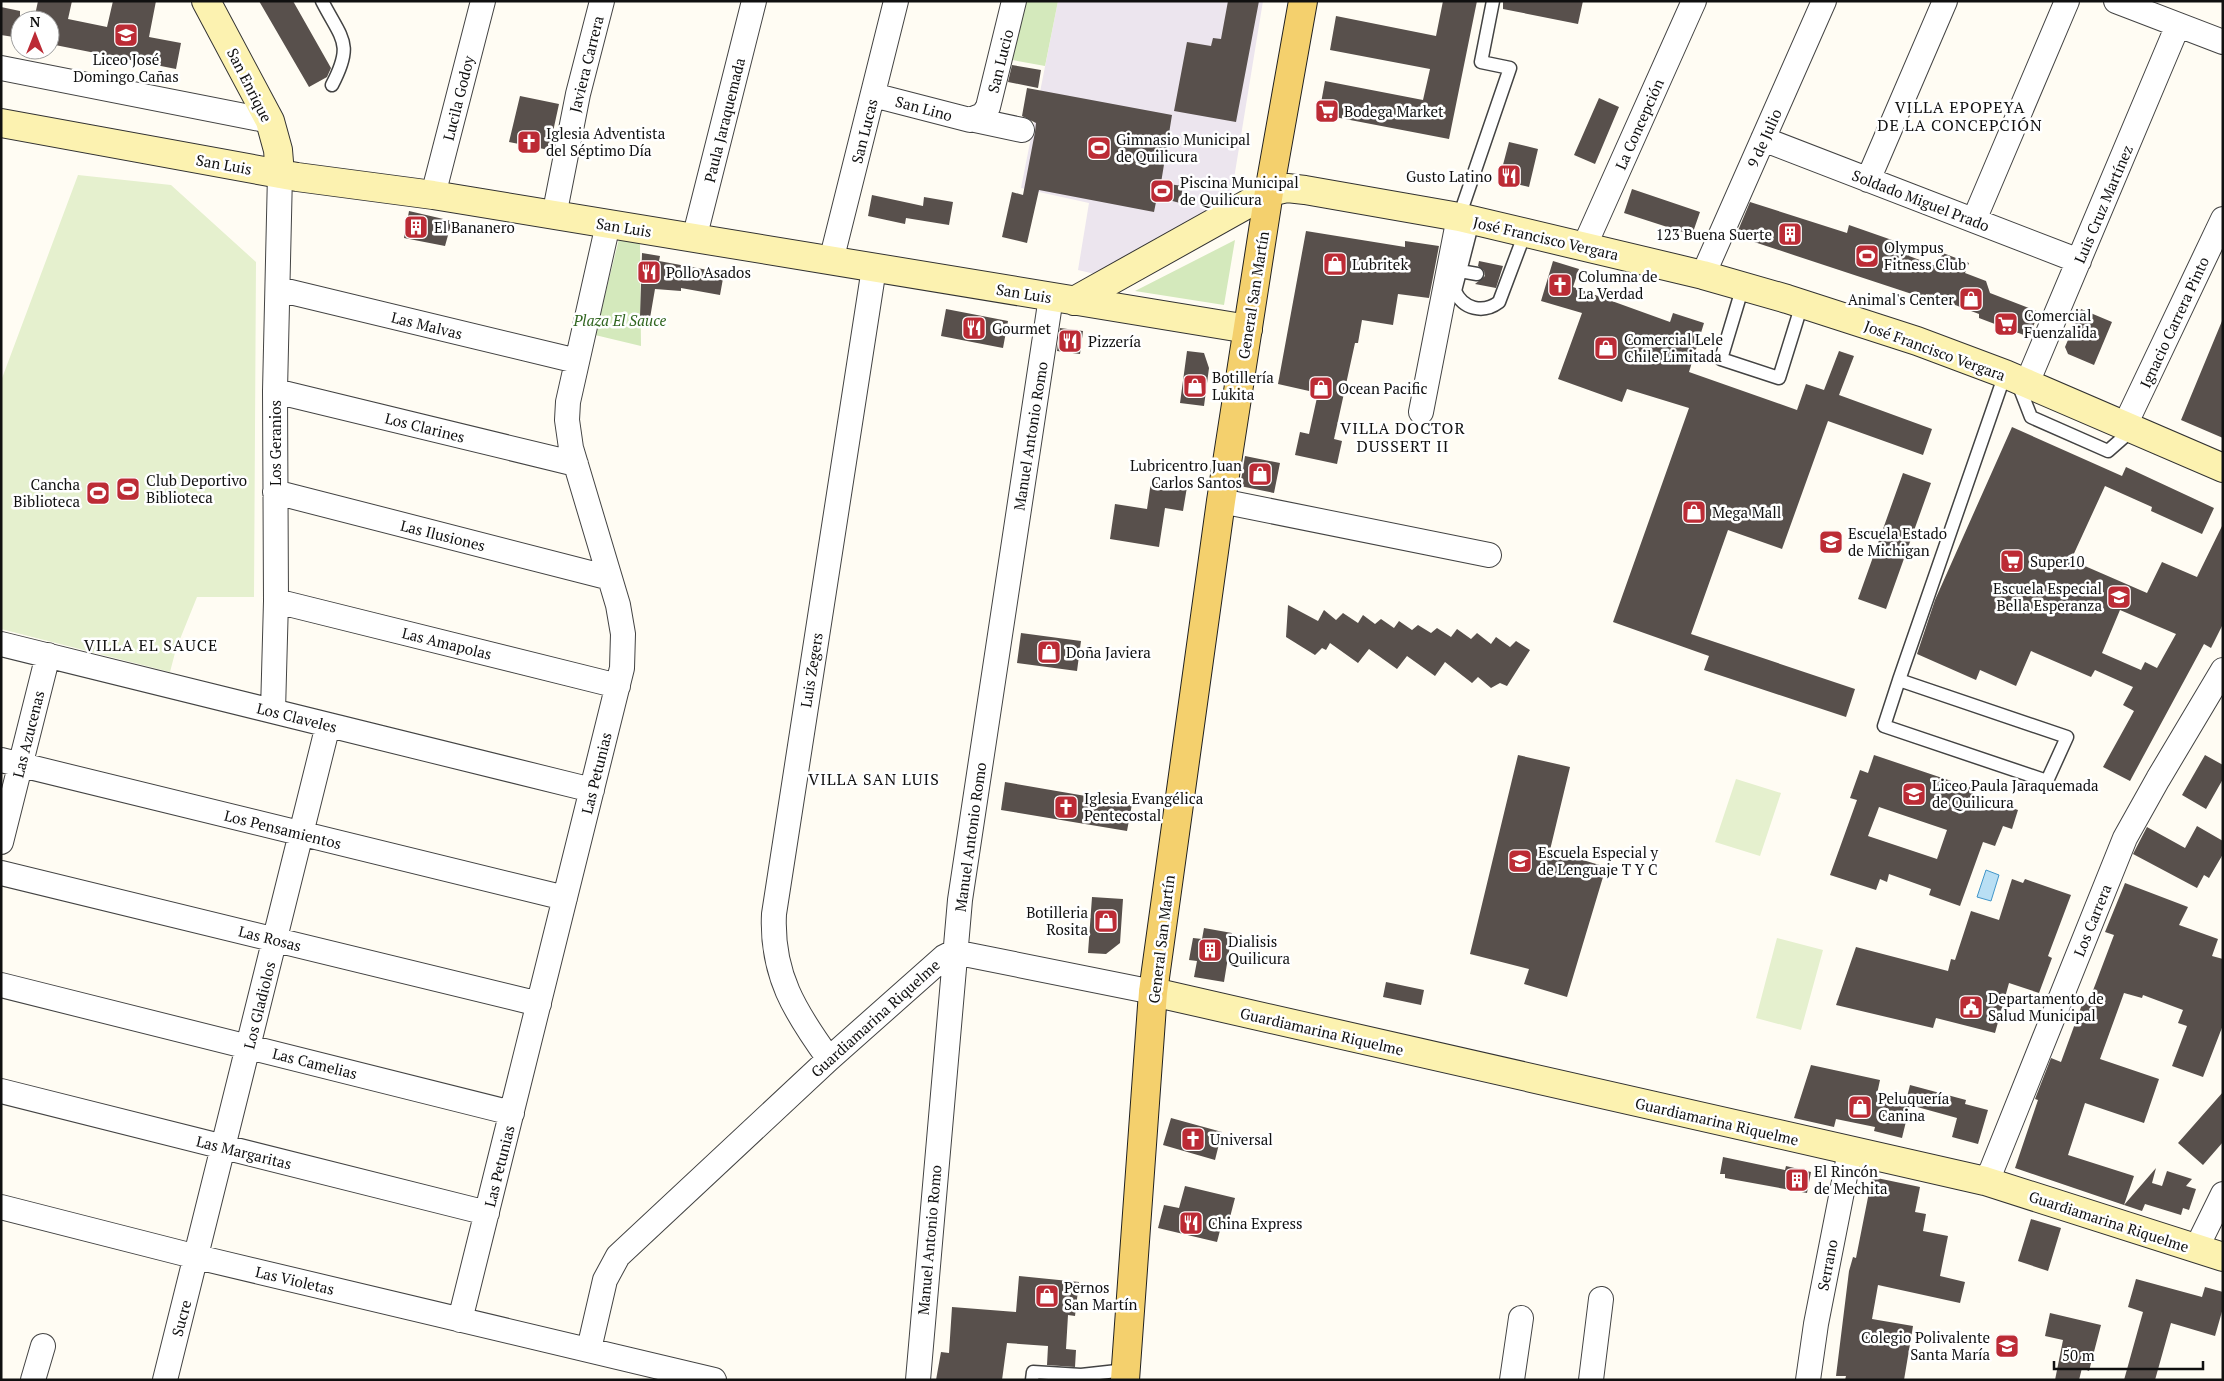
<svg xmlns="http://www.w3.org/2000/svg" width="2224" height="1381" viewBox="0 0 2224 1381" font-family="'PT Serif',serif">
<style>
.industrial{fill:#ece5ee}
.green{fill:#d4e9bc}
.pitch{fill:#e5f0ce}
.water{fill:#b9dff4;stroke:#4296c9}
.building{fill:#58504c;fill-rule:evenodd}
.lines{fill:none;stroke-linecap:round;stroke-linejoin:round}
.lane-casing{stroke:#434343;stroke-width:15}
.street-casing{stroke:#434343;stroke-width:26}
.secondary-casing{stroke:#323232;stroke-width:30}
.primary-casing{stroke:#212121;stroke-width:30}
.lane{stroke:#fff;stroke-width:12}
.street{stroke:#fff;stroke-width:24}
.secondary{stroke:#fcf2b0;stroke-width:28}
.primary{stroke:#f4d06d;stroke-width:28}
.labels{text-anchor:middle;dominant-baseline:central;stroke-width:5;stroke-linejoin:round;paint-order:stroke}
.poi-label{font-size:15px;fill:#101010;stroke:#fff;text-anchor:start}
.street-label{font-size:15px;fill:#101010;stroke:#fff}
.park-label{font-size:15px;font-style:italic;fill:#316621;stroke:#fff}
.neighbourhood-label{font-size:16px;letter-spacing:1px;fill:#101010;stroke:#fff}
</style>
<rect width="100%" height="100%" fill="#fffcf3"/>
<path class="industrial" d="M1058,1H1263L1230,203L1099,275L1078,270L1089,203L1021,188Z"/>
<path class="green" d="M1020,1H1058L1045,66L1007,59Z
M619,239L640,242L641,346L595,335Z
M1235,240L1224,305L1135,291Z"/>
<path class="pitch" d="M78,175L171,185L256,262L254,597H197L176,649L170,672L1,629V381Z
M1736,779L1781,793L1760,856L1715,842Z
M1777,938L1823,950L1801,1030L1756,1018Z"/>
<path class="water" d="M1986,870L1999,875L1991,901L1977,897Z"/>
<path class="building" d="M38,1H72L68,19L107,27L113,1H156L149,37L181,43L176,69L50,44V20H34Z
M259,1H293L331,68L327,77L309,87Z
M1228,1H1259L1236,122L1174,111L1187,42L1211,46L1213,38L1221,39Z
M1443,1H1477L1449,139L1319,114L1325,81L1423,100L1430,69L1330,50L1336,16L1436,36Z
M1503,1H1583L1578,24L1503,9Z
M1,7L20,11V38L1,35Z
M1012,65L1041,70L1038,88L1008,82Z
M1027,88L1172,115L1161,183L1183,186L1180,203L1157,197L1154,212L1039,190L1027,243L1002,237L1012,192L1023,195L1035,132L1036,123L1022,116Z
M520,96L559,104L549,150L509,142Z
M1599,98L1619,107L1595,164L1574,155Z
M1509,142L1538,149L1529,187L1499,180Z
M1632,189L1700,212L1692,235L1624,213Z
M872,195L923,206L924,197L953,202L949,225L906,218L905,224L868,216Z
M1750,202L1847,233L1849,225L1912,247L1909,256L1936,266L1943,253L1969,263L1965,273L1986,281L1990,293L2039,312L2029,337L1979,318V314L1926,294L1924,298L1739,237L1737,233Z
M409,211L452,221L445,246L404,238Z
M1306,231L1405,247V241L1439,246L1429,298L1398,294L1393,325L1362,320L1358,343H1355L1334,439L1342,441L1337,464L1295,455L1300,432L1309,434L1318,393L1278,384Z
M642,253L660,256L659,261L724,273L720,295L681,288V291L655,289L650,318L640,317Z
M1479,261L1503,266L1496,288L1475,284L1485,276L1484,271L1478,266Z
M1553,261L1579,269L1573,287L1670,322L1673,313L1704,323L1689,372L1797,410L1806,384L1824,390L1839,351L1854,356L1839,395L1932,429L1923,455L1828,421L1782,549L1728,530L1691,634L1855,689L1846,717L1704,670L1709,656L1613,622L1689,408L1627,389L1622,402L1558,379L1582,313L1541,301Z
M946,309L1008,321L1003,348L941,336Z
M2081,309L2112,322L2094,365L2068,354L2065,347Z
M2222,321H2223V438L2181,420Z
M1060,328L1083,331L1080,354L1057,351Z
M1187,351L1204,353L1209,368L1204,406L1180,403Z
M2012,427L2122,476L2126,467L2214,508L2202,534L2151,511L2152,507L2105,486L2071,560L2147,593L2162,562L2197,577L2223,524V624L2211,648L2204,644L2130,781L2103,767L2134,711L2123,705L2133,687L2095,670L2091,677L2031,651L2016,686L1980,670L1976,680L1917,654L1935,600ZM2120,610L2176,634L2157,668L2145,662L2141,670L2102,653Z
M1245,456L1280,463L1274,493L1240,486Z
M1903,473L1931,483L1886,609L1858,599Z
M1151,482L1187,487L1183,511L1165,508L1159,547L1110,539L1115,504L1147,509Z
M1288,605L1318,621L1324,610L1336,620L1343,613L1358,623L1363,615L1375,624L1381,619L1394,628L1399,621L1412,630L1418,625L1431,633L1437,628L1451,637L1457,629L1471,639L1477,633L1491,644L1496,637L1510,647L1516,641L1530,650L1507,686L1500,683L1491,688L1478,677L1472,683L1445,662L1435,676L1407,656L1397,669L1369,649L1358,663L1330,643L1326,650L1322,648L1315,655L1286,637Z
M1021,633L1081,641L1077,671L1017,663Z
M1518,755L1570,767L1550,850L1606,867L1567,997L1524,984L1529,969L1470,954Z
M1874,755L1975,789L1972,795L2018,810L2012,829L2003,826L1995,846L1983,842L1960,906L1929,895L1931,889L1889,874L1887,882L1880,879L1876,890L1830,875L1857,800L1850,798L1860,770L1868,773ZM1879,807L1947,830L1937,859L1868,836Z
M2205,755L2223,765V779L2206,809L2182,795Z
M1005,782L1132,804L1127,831L1001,810Z
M2197,826L2223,841V854L2209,878L2204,875L2197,888L2133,854L2147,827L2185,848Z
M2012,879L2023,883L2025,879L2071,895L2048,956L2052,958L2039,993L2009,983L1995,1033L1936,1018L1933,1028L1836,1005L1856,947L1948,971L1951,959L1955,960L1971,911L1999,920Z
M2125,883L2188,907L2179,925L2218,939L2212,956L2223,959V1025L2203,1077L2172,1066L2187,1026L2178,1023L2183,1010L2143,995L2142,998L2124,993L2100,1059L2159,1079L2144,1123L2085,1103L2068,1155L2134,1176L2124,1205L2015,1168L2038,1100L2035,1099L2051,1058L2061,1062L2084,999L2089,1001L2114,935L2105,932Z
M1092,897L1123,899L1120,943L1106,954L1088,953Z
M1204,928L1232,933L1224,982L1194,977L1197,961L1189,960L1193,938L1202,939Z
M1386,982L1424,990L1421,1005L1383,997Z
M1811,1065L1880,1080L1877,1094L1906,1101L1910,1085L1966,1100L1965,1104L1988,1110L1978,1144L1952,1137L1957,1118L1910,1105L1902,1138L1874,1131L1875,1127L1836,1119L1834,1127L1794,1118Z
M2223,1092V1142L2203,1165L2178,1143Z
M1171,1118L1222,1132L1215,1160L1163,1145Z
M1723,1157L1785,1170L1786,1166L1811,1172L1807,1193L1725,1178V1174H1720Z
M2156,1168L2152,1183L2162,1186L2167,1171L2192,1179L2186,1186L2196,1189L2189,1210L2183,1208L2181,1215L2145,1204L2142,1211L2124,1205Z
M1872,1177L1920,1187L1915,1212L1926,1214L1923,1231L1948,1236L1940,1276L1965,1282L1960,1303L1878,1285L1872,1319L1913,1326L1904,1380H1845L1846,1376H1836L1849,1271L1853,1257L1856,1258Z
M1185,1186L1235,1198L1229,1221L1223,1219L1217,1242L1158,1228L1164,1205L1179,1208Z
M2031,1219L2061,1228L2048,1271L2018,1261Z
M1019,1276L1079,1282L1075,1316L1068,1315L1066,1349L1076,1350L1075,1367L1047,1365L1048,1346L1007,1343L1002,1380H936L941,1352L949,1353L952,1307L1016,1312Z
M2136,1279L2202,1297L2205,1287L2223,1292V1308L2215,1336L2171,1323L2155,1380H2124L2143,1312L2128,1307Z
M2050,1313L2101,1325L2089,1371L2082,1368L2079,1380H2055L2063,1340L2045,1336Z"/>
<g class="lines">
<g class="lane-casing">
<path id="lane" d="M322,1C342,40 354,43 332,85
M1459,217L1510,68L1481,62L1493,1
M1473,221L1455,291C1463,309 1483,314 1499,302L1525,233
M1460,271L1477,274
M1743,286L1721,359L1779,378L1802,304
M2017,381L2031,417L2108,451L2133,429
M1899,680L1884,726L2047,781L2067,737L1899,680L2005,374
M1032,1380L1033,1372L1081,1375L1126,1370"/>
</g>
<g class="street-casing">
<path id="street" d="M2116,1L2223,42
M1,68L270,121
M873,95L970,120L983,115L988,107L1014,1
M975,120L1022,130
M1763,139L2079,261
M1868,180L1945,1
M433,195L483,1
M554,216L578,94L602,1
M1974,220L2067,1
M694,239L754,1
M1584,247L1694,1
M831,261L896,1
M1703,275L1824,1
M278,289L577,361
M2027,383L2178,25
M275,391L576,464
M1421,412L1459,217
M2125,425L2223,219
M275,492L610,578
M1221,501L1489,555
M276,601L618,686
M1,644L592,790
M273,711L276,601L275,391L280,174
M1,760L565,898
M1,842L48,655
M1,873L539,1004
M1,985L512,1113
M829,1059C795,1012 771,974 774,914L874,268
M1,1091L487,1213
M1985,1181L1992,1169L2125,838L2158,779L2223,670
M1,1207L197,1257L714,1380
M2196,1249L2223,1194
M460,1320L622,668L623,634L618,605L571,448L567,420L568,402L608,224
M589,1349L605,1280L618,1256L829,1059L944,957L954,952L1153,992
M33,1380L43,1346
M165,1380L328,725
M918,1380L960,900L1051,297
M1512,1380L1521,1318
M1591,1380L1601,1299
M1808,1380L1816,1324L1850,1151"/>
</g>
<g class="secondary-casing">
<path id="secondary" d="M206,1L270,121L278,150L280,174
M1,123L297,177L433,195L1248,329
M1074,301L1269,192L1287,188L1305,190L1459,217L1703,275L1787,299L1917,341L2005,374L2223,468
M1153,992L1985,1181L2223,1257"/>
</g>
<g class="primary-casing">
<path id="primary" d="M1125,1380L1153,992L1221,501L1269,192L1303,1"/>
</g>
<use href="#lane" class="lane"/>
<use href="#street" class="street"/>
<use href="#secondary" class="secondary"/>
<use href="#primary" class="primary"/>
</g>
<defs>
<g id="school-square" transform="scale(1.25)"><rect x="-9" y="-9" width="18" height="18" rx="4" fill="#bc2b35" stroke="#fff"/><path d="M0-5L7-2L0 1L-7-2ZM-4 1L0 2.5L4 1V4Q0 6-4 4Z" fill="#fff"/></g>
<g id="supermarket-square" transform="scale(1.25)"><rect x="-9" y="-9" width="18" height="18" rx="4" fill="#bc2b35" stroke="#fff"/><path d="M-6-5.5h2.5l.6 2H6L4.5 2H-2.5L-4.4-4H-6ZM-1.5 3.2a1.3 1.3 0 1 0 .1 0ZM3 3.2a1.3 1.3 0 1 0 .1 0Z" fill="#fff"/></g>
<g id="church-square" transform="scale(1.25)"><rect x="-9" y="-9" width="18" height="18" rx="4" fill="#bc2b35" stroke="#fff"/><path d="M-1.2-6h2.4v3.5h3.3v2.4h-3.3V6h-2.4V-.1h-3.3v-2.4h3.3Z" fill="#fff"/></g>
<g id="stadium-square" transform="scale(1.25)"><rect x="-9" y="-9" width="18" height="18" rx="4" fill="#bc2b35" stroke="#fff"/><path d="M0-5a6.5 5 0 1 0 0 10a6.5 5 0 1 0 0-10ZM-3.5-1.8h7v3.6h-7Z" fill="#fff"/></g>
<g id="restaurant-square" transform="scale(1.25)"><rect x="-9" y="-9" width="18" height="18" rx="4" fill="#bc2b35" stroke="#fff"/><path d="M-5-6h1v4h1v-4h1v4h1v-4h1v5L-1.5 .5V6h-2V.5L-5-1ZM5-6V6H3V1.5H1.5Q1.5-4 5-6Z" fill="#fff"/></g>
<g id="building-square" transform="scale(1.25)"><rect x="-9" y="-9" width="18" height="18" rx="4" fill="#bc2b35" stroke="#fff"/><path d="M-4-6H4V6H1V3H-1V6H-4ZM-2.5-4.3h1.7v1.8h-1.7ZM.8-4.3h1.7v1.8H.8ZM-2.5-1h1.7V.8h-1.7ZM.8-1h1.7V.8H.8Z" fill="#fff"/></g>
<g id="shop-square" transform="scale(1.25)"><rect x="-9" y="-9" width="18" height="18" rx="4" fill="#bc2b35" stroke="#fff"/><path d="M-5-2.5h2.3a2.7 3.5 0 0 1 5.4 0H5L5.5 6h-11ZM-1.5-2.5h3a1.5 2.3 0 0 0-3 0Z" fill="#fff"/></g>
<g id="civic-square" transform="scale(1.25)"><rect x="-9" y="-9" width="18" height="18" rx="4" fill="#bc2b35" stroke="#fff"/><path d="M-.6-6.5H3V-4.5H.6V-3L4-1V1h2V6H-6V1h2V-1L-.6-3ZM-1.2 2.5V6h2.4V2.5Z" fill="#fff"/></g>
</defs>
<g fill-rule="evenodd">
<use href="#school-square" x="126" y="35"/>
<use href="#supermarket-square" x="1327" y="111"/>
<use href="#church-square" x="529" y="142"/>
<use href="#stadium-square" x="1099" y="148"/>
<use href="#restaurant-square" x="1509" y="176"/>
<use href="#stadium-square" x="1162" y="191"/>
<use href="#building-square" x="416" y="227"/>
<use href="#building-square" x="1790" y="234"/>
<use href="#stadium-square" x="1867" y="256"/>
<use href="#shop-square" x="1335" y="264"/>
<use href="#restaurant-square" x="649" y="272"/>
<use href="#church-square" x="1560" y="285"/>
<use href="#shop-square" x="1971" y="299"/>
<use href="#supermarket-square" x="2006" y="324"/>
<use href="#restaurant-square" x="974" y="328"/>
<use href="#restaurant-square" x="1070" y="341"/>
<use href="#shop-square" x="1606" y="348"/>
<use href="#shop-square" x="1195" y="386"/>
<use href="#shop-square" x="1321" y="388"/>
<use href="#shop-square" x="1260" y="474"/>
<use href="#stadium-square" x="128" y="489"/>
<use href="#stadium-square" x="98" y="493"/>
<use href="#shop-square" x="1694" y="512"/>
<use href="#school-square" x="1831" y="542"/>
<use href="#supermarket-square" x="2012" y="561"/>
<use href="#school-square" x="2119" y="597"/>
<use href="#shop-square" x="1049" y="652"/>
<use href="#school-square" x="1914" y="794"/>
<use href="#church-square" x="1066" y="807"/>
<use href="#school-square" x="1520" y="861"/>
<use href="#shop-square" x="1106" y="921"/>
<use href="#building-square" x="1210" y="950"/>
<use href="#civic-square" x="1971" y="1007"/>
<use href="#shop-square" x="1860" y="1107"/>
<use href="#church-square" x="1193" y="1139"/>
<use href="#building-square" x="1797" y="1180"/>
<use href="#restaurant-square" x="1191" y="1223"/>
<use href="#shop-square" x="1047" y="1296"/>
<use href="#school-square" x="2007" y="1346"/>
</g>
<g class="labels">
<g class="poi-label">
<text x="126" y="59" text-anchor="middle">Liceo José<tspan x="126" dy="17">Domingo Cañas</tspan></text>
<text x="1344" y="111">Bodega Market</text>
<text x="546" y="133">Iglesia Adventista<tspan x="546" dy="17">del Séptimo Día</tspan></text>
<text x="1116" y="139">Gimnasio Municipal<tspan x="1116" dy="17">de Quilicura</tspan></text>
<text x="1492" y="176" text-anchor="end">Gusto Latino</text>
<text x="1180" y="182">Piscina Municipal<tspan x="1180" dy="17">de Quilicura</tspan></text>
<text x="434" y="227">El Bananero</text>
<text x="1772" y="234" text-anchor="end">123 Buena Suerte</text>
<text x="1884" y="247">Olympus<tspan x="1884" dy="17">Fitness Club</tspan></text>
<text x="1352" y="264">Lubritek</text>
<text x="666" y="272">Pollo Asados</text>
<text x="1578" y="276">Columna de<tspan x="1578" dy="17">La Verdad</tspan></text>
<text x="1954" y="299" text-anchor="end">Animal's Center</text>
<text x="2024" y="315">Comercial<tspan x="2024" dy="17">Fuenzalida</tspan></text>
<text x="992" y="328">Gourmet</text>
<text x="1624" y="339">Comercial Lele<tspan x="1624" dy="17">Chile Limitada</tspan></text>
<text x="1088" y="341">Pizzería</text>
<text x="1212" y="377">Botillería<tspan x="1212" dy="17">Lukita</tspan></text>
<text x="1338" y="388">Ocean Pacific</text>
<text x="1242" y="465" text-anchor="end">Lubricentro Juan<tspan x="1242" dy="17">Carlos Santos</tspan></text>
<text x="146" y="480">Club Deportivo<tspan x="146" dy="17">Biblioteca</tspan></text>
<text x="80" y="484" text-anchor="end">Cancha<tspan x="80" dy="17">Biblioteca</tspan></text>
<text x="1712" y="512">Mega Mall</text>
<text x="1848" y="533">Escuela Estado<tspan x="1848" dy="17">de Michigan</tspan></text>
<text x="2030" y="561">Super10</text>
<text x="2102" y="588" text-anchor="end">Escuela Especial<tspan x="2102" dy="17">Bella Esperanza</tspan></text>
<text x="1066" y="652">Doña Javiera</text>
<text x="1932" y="785">Liceo Paula Jaraquemada<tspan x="1932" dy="17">de Quilicura</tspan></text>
<text x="1084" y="798">Iglesia Evangélica<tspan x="1084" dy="17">Pentecostal</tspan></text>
<text x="1538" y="852">Escuela Especial y<tspan x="1538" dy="17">de Lenguaje T Y C</tspan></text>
<text x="1088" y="912" text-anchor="end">Botilleria<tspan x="1088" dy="17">Rosita</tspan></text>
<text x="1228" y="941">Dialisis<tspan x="1228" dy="17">Quilicura</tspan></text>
<text x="1988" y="998">Departamento de<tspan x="1988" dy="17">Salud Municipal</tspan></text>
<text x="1878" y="1098">Peluquería<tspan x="1878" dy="17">Canina</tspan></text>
<text x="1210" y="1139">Universal</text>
<text x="1814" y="1171">El Rincón<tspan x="1814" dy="17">de Mechita</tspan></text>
<text x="1208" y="1223">China Express</text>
<text x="1064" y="1287">Pernos<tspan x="1064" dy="17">San Martín</tspan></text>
<text x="1990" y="1337" text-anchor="end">Colegio Polivalente<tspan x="1990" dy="17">Santa María</tspan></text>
</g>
<g class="street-label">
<text transform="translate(1000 61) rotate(-76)">San Lucio</text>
<text transform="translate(586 64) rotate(-76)">Javiera Carrera</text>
<text transform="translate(250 85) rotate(63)">San Enrique</text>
<text transform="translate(458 98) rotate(-76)">Lucila Godoy</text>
<text transform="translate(924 108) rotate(15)">San Lino</text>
<text transform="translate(724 120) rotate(-76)">Paula Jaraquemada</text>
<text transform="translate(1639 124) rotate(-66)">La Concepción</text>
<text transform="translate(864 131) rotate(-76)">San Lucas</text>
<text transform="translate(1764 138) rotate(-66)">9 de Julio</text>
<text transform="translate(224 164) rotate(10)">San Luis</text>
<text transform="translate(1921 200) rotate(21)">Soldado Miguel Prado</text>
<text transform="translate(2103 204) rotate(-67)">Luis Cruz Martínez</text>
<text transform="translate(624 227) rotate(9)">San Luis</text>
<text transform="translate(1546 238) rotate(13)">José Francisco Vergara</text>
<text transform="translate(1024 293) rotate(9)">San Luis</text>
<text transform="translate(1253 295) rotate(-81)">General San Martín</text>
<text transform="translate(2174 322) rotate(-65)">Ignacio Carrera Pinto</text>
<text transform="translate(427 325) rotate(14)">Las Malvas</text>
<text transform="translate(1935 350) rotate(20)">José Francisco Vergara</text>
<text transform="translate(425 427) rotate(14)">Los Clarines</text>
<text transform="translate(1030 436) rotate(-81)">Manuel Antonio Romo</text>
<text transform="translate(275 443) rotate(-90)">Los Geranios</text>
<text transform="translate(443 535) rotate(14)">Las Ilusiones</text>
<text transform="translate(447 643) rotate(14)">Las Amapolas</text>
<text transform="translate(811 670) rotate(-81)">Luis Zegers</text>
<text transform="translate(297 717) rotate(14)">Los Claveles</text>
<text transform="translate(28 734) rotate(-76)">Las Azucenas</text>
<text transform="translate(596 773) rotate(-76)">Las Petunias</text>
<text transform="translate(283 829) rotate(14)">Los Pensamientos</text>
<text transform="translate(970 837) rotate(-82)">Manuel Antonio Romo</text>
<text transform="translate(2092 920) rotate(-68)">Los Carrera</text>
<text transform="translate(270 938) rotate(14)">Las Rosas</text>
<text transform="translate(1161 939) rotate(-83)">General San Martín</text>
<text transform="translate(259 1005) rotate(-76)">Los Gladiolos</text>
<text transform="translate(875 1018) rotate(-42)">Guardiamarina Riquelme</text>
<text transform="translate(1322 1031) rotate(13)">Guardiamarina Riquelme</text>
<text transform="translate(315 1063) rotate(14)">Las Camelias</text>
<text transform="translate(1717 1121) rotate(13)">Guardiamarina Riquelme</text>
<text transform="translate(244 1152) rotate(14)">Las Margaritas</text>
<text transform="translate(499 1166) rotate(-76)">Las Petunias</text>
<text transform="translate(2109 1221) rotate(18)">Guardiamarina Riquelme</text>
<text transform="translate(929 1240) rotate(-85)">Manuel Antonio Romo</text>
<text transform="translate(1827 1265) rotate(-79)">Serrano</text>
<text transform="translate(295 1280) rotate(13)">Las Violetas</text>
<text transform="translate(181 1318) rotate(-75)">Sucre</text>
</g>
<g class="park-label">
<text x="620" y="320">Plaza El Sauce</text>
</g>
<g class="neighbourhood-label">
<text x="1960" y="107">VILLA EPOPEYA<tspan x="1960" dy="18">DE LA CONCEPCIÓN</tspan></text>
<text x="1403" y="428">VILLA DOCTOR<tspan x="1403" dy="18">DUSSERT II</tspan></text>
<text x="151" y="645">VILLA EL SAUCE</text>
<text x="874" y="779">VILLA SAN LUIS</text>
</g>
</g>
<rect width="2224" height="1381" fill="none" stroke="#101010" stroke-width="5"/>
<g transform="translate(35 35)"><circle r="24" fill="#ffffff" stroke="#9f9f9f"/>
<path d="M0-4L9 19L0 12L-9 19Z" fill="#bc2b35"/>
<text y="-8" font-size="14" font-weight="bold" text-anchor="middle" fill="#101010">N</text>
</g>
<path d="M2054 1361v8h149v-8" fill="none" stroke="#101010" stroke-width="2.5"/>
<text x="2062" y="1361" font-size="15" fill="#101010" stroke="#ffffff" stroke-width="4" paint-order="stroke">50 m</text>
</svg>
